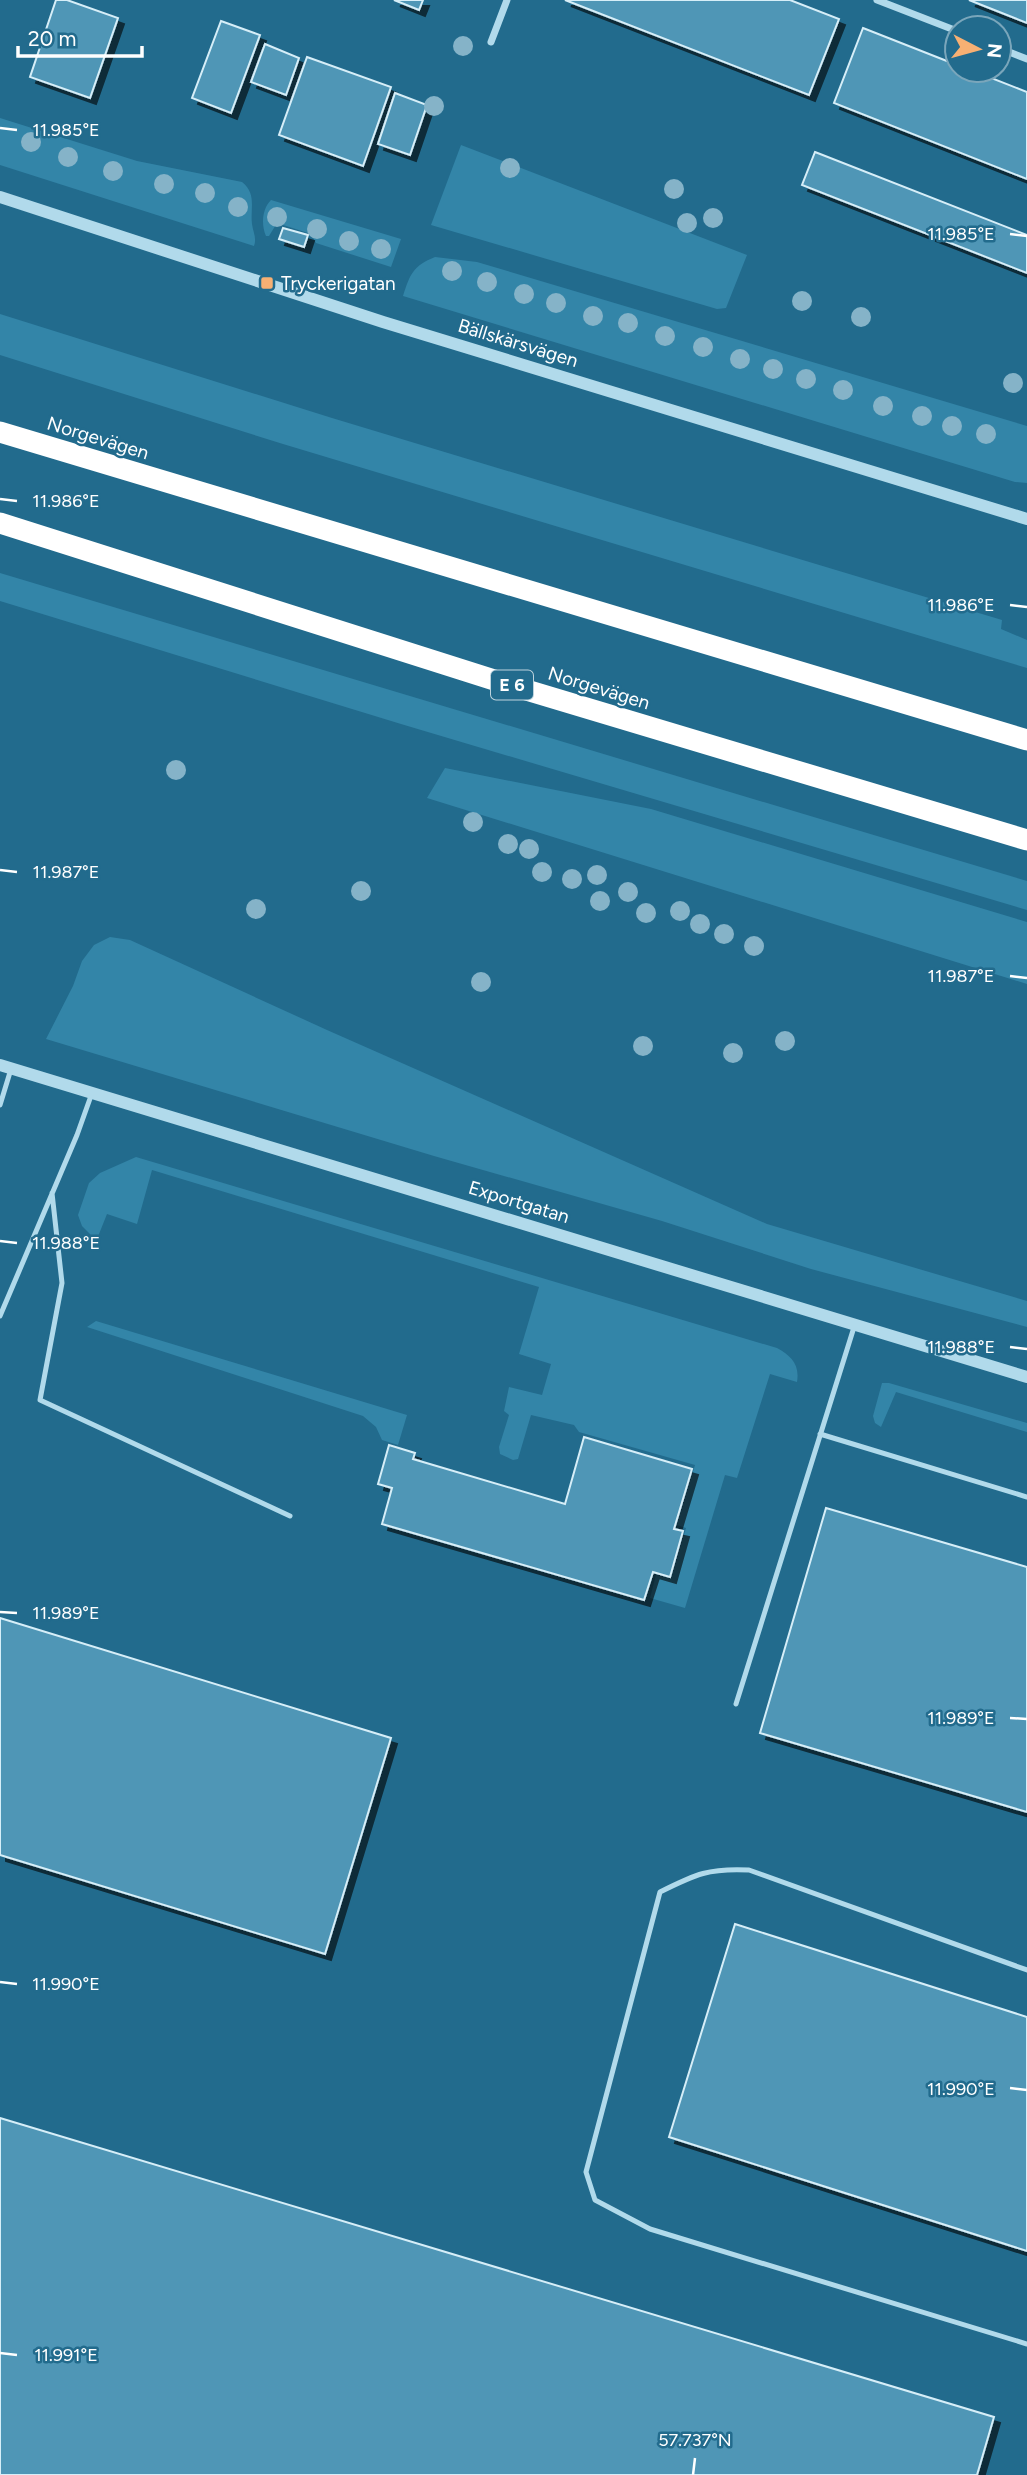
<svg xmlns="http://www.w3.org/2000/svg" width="1027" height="2475" viewBox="0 0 1027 2475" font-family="Figtree,sans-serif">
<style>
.green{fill:#3385a8}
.building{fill:#4f96b6;stroke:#d6eef8;stroke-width:2;filter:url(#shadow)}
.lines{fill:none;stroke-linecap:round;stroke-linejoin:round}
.service{stroke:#b1daeb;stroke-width:5}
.minor{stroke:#b1daeb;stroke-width:7}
.tertiary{stroke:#b1daeb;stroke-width:12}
.motorway{stroke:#fff;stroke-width:21}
.tree{fill:#85b3c8}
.ticks{fill:none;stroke:#fff;stroke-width:2.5}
.poi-dot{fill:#f7b073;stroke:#226b8d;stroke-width:2.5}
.labels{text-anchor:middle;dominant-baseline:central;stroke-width:5;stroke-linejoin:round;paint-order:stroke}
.shield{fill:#226b8d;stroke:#bdd3dd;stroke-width:2}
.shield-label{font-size:18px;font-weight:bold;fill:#fff}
.poi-label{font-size:19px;fill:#fff;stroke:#226b8d;text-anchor:start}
.street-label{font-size:19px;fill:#fff;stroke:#226b8d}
.ticks-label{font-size:18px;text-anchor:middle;fill:#fff;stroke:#226b8d;stroke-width:5;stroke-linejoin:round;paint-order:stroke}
</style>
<defs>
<filter id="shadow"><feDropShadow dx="6" dy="6" stdDeviation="0" flood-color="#0009"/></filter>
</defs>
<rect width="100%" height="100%" fill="#226b8d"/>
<path class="green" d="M0,118L137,161L242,182C257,194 250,208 252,224C253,232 257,238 254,246L0,165Z
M461,145L747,255L726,308L717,309L431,225Z
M271,200L401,239L391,267L316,243L311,234L277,223L269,236H266C261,225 262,209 271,200Z
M435,257L477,262L1027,426V483L1015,482L403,296C410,274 413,266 435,257Z
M0,314L332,418L1002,620L1001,629L1027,640V668L283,444L0,355Z
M0,573L1027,881V910L401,724L0,601Z
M445,768L651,809L1027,922V984L427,798Z
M110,937L130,940L327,1030L767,1224L1027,1301V1327L811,1269L662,1221L434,1156L46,1039L73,986L82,961L94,945Z
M136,1157L777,1348C791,1356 800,1364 797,1382L770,1374L737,1478L725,1475L685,1608L650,1598L656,1575L671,1579L686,1528L677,1525L695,1465L579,1432L574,1425L531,1415L518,1459L513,1460L500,1454L499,1447L509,1415L504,1411L509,1387L542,1395L551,1364L519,1354L539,1287L152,1170L137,1224L107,1214L97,1239H95L82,1226L78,1215L89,1183L100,1173Z
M96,1321L407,1415L398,1445L382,1440L376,1427L363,1416L87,1327Z
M882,1383H889L1027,1423V1432L896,1392L881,1427L875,1423L873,1416Z"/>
<path class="building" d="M56,0H67L118,18L90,98L30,77Z
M394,0H423L419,10Z
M565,0H790L839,19L809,95Z
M969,0H1027V23Z
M221,21L260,35L231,113L192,98Z
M863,28L957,65V70H971L1027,92V179L834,103Z
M265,44L299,58L286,95L251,82Z
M307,57L391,87L363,166L279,135Z
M395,93L427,105L410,155L378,144Z
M815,152L1027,235V273L802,185Z
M283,228L308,235L304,247L279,239Z
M584,1437L692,1469L674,1529L683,1531L670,1577L653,1572L644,1600L382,1524L392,1488L378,1484L389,1445L415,1453L413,1459L565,1504Z
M826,1508L1027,1567V1812L760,1733Z
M0,1618L391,1738L325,1954L0,1855Z
M735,1924L1027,2017V2251L669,2137Z
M0,2118L994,2417L977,2475H0Z"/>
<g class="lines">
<path class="service" d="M0,1105L11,1069
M52,1193L62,1283L40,1400L290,1516
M0,1316L77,1135L92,1093
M820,1434L1027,1497
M736,1704L855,1324
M1027,1970L749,1870C709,1868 696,1874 660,1892L586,2172L595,2200L650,2229L1027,2344"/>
<path class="minor" d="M877,0L957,31
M491,42L507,0
M999,48L1027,59"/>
<path class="tertiary" d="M0,197L383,322L1027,519
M0,1065L1027,1377"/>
<path class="motorway" d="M0,432L1027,740
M0,523L513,686L1027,840"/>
</g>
<g class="tree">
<circle cx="463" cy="46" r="10"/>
<circle cx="434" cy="106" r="10"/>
<circle cx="31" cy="142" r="10"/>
<circle cx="68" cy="157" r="10"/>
<circle cx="510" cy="168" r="10"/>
<circle cx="113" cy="171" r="10"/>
<circle cx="164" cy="184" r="10"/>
<circle cx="674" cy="189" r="10"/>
<circle cx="205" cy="193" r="10"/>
<circle cx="238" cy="207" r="10"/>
<circle cx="277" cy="217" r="10"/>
<circle cx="713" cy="218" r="10"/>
<circle cx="687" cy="223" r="10"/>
<circle cx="317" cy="229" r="10"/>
<circle cx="349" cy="241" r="10"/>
<circle cx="381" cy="249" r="10"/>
<circle cx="452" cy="271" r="10"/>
<circle cx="487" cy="282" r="10"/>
<circle cx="524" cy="294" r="10"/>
<circle cx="802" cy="301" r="10"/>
<circle cx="556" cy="303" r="10"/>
<circle cx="593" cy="316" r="10"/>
<circle cx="861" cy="317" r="10"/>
<circle cx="628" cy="323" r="10"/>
<circle cx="665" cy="336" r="10"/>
<circle cx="703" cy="347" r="10"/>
<circle cx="740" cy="359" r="10"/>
<circle cx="773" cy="369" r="10"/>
<circle cx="806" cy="379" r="10"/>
<circle cx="1013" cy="383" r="10"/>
<circle cx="843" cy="390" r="10"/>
<circle cx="883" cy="406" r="10"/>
<circle cx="922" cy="416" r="10"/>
<circle cx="952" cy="426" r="10"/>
<circle cx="986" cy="434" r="10"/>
<circle cx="176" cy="770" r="10"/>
<circle cx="473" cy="822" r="10"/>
<circle cx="508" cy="844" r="10"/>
<circle cx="529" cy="849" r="10"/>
<circle cx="542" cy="872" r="10"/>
<circle cx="597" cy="875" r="10"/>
<circle cx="572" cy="879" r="10"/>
<circle cx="361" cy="891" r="10"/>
<circle cx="628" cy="892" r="10"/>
<circle cx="600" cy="901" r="10"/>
<circle cx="256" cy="909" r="10"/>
<circle cx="680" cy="911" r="10"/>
<circle cx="646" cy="913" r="10"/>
<circle cx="700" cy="924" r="10"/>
<circle cx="724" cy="934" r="10"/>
<circle cx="754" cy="946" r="10"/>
<circle cx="481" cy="982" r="10"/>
<circle cx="785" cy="1041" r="10"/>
<circle cx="643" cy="1046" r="10"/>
<circle cx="733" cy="1053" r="10"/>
</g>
<path class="ticks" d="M0,128L17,130M1010,234L1027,236M0,499L17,501M1010,605L1027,607M0,870L17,872M1010,976L1027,978M0,1241L17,1243M1010,1347L1027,1349M0,1612L17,1613M1010,1718L1027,1719M0,1982L17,1984M1010,2088L1027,2090M0,2353L17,2355M693,2475L695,2458"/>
<rect class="poi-dot" x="260" y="276" width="14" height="14" rx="3.5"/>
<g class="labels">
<rect class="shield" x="491" y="670.5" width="42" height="29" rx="5"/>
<g class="shield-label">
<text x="512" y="685">E 6</text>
</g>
<g class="poi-label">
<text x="281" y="283">Tryckerigatan</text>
</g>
<g class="street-label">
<text transform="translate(518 343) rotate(17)">Bällskärsvägen</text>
<text transform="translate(98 438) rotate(17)">Norgevägen</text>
<text transform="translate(599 688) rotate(17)">Norgevägen</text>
<text transform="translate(519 1202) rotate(17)">Exportgatan</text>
</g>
</g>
<g class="ticks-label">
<text x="66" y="136">11.985°E</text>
<text x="961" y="240">11.985°E</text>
<text x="66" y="507">11.986°E</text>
<text x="961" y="611">11.986°E</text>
<text x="66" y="878">11.987°E</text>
<text x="961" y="982">11.987°E</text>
<text x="66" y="1249">11.988°E</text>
<text x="961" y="1353">11.988°E</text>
<text x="66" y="1619">11.989°E</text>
<text x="961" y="1724">11.989°E</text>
<text x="66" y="1990">11.990°E</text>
<text x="961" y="2095">11.990°E</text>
<text x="66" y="2361">11.991°E</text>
<text x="695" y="2446">57.737°N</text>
</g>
<g transform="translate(978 49) rotate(96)"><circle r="33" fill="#226b8d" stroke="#7aa6bb" stroke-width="2"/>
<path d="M0-5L12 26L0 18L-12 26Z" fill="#f7b073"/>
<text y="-10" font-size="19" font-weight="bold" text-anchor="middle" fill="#ffffff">N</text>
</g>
<path d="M18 46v10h124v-10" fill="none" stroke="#ffffff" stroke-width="3.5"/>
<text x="28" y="46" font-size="21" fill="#ffffff" stroke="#226b8d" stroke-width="5" paint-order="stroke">20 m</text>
</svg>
